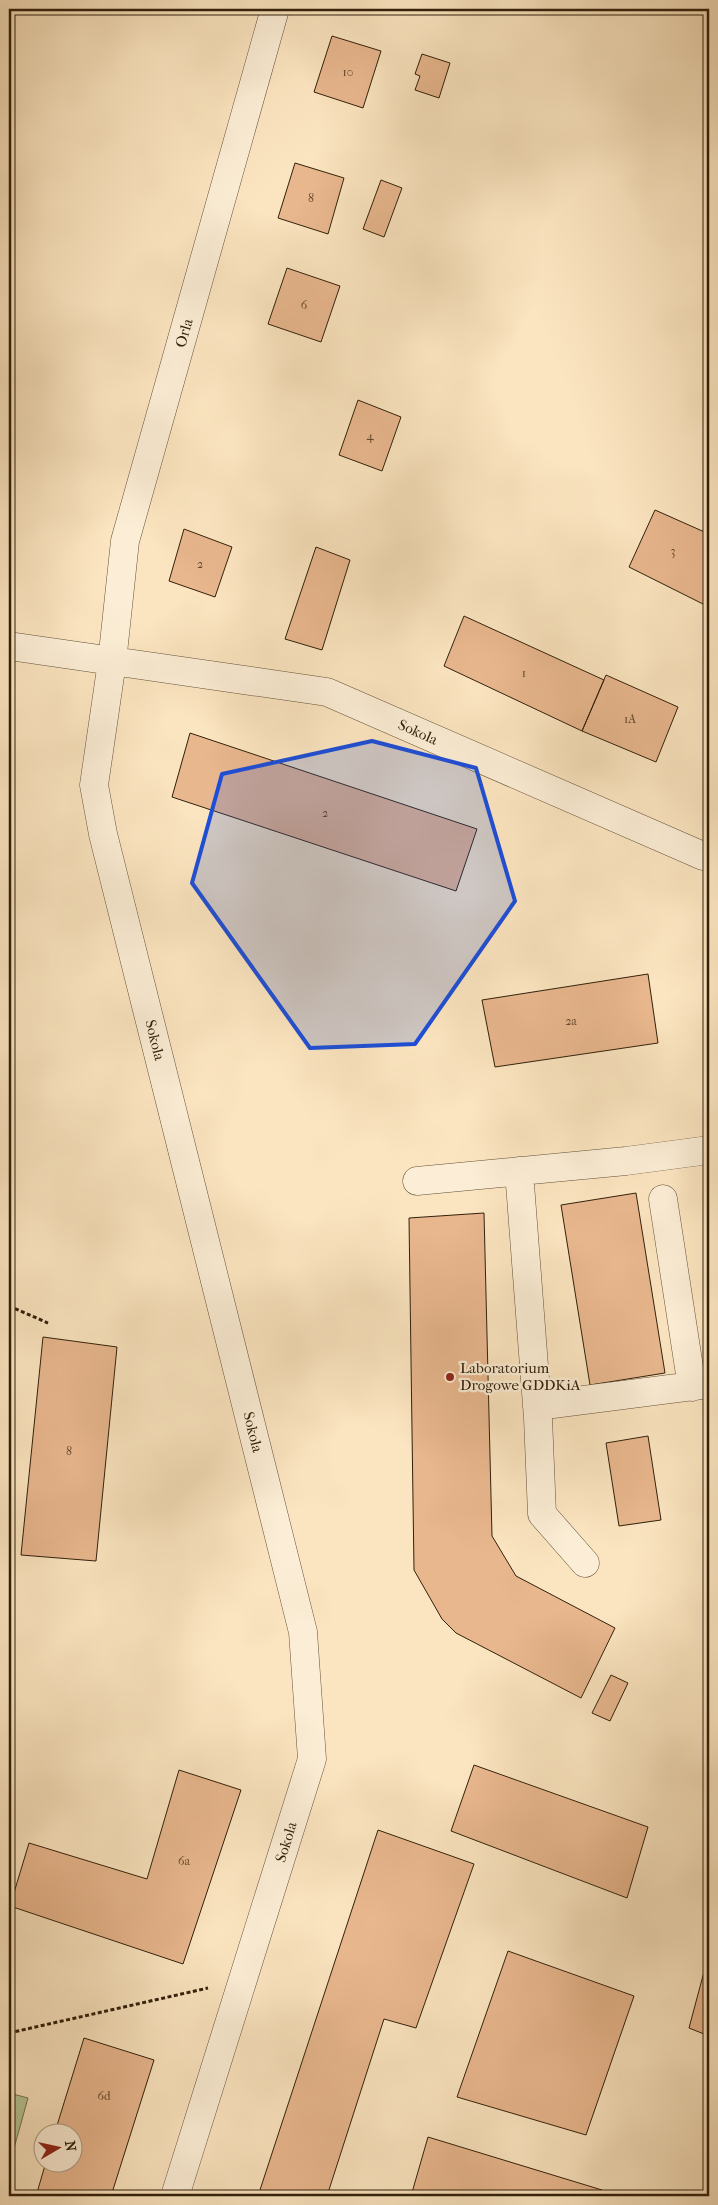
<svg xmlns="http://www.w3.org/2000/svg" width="718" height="2205" viewBox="0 0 718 2205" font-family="'IM FELL French Canon',serif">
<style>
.green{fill:#b8c697;stroke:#747350}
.building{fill:#e9b78e;stroke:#31200a}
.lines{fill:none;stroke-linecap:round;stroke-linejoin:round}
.minor-casing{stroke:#645138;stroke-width:29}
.path{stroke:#31200a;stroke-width:3;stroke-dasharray:4 2.5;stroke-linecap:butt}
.minor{stroke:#fceed6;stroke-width:28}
.marked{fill:#1d4ed8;fill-opacity:0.2;stroke:#1d4ed8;stroke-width:4;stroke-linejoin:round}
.poi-dot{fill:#8f2418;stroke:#fceed6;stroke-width:2}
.labels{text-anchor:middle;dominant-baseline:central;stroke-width:4.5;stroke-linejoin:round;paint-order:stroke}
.number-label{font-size:12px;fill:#5f462b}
.street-label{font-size:15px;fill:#31200a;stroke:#fceed6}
.poi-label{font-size:15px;fill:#31200a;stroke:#fceed6;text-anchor:start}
</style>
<rect width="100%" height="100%" fill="#fbe5c0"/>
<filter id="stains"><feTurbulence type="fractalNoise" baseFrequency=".004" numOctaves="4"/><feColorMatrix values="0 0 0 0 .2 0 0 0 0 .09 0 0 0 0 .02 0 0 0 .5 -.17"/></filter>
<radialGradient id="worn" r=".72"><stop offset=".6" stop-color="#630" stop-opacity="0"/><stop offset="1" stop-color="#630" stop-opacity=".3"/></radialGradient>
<path class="green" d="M9,2093L28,2098L9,2166Z"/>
<path class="building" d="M332,36L381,51L363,108L314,92Z
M422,54L450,63L439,98L415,90L420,76L415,74Z
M295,163L344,178L328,234L278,218Z
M381,180L402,188L384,237L363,229Z
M287,268L340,286L321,342L268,324Z
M358,400L401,417L382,471L339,455Z
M655,510L709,534V607L629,567Z
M184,529L232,547L215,597L169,581Z
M316,547L350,560L322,650L285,639Z
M464,616L604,680L582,731L444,666Z
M606,675L678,707L656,762L582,731Z
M190,733L477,829L456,891L172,797Z
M648,974L658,1043L495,1067L482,1000Z
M636,1193L665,1373L590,1385L561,1205Z
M484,1213L492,1536L516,1576L615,1628L581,1698L456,1633L442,1619L414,1570L409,1218Z
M43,1337L117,1347L96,1561L21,1555Z
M648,1436L661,1520L619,1526L606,1443Z
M611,1675L628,1683L610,1721L592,1713Z
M474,1765L648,1827L627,1898L451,1831Z
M179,1770L241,1790L183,1964L10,1906L29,1843L147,1879Z
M378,1830L474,1864L416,2028L384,2019L327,2196H258Z
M508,1951L634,1996L586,2135L457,2097Z
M709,1953V2036L689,2028Z
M84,2038L154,2060L111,2196H36L46,2162H72V2132H55Z
M428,2137L602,2190L600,2196H411Z"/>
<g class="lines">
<g class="minor-casing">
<path id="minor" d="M9,646L327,692L703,856L709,857
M519,1171L538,1418L542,1514L585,1563
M417,1181L626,1161L709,1150
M663,1199L692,1387
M537,1406L709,1384
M175,2196L312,1759L303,1632L103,834L94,785L112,662L125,541L275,9"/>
</g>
<path class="path" d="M9,1306L48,1323
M9,2033L208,1988"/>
<use href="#minor" class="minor"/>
</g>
<path class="marked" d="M372,741L476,768L515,901L415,1044L310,1048L192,883L222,774Z"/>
<circle class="poi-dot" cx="450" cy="1377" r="5"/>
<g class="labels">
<g class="number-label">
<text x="348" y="72">10</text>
<text x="311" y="198">8</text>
<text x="304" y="305">6</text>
<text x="370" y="436">4</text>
<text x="673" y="551">3</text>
<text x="200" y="564">2</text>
<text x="524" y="673">1</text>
<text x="630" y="719">1A</text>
<text x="325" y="813">2</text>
<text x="571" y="1021">2a</text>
<text x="69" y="1451">8</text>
<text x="184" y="1861">6a</text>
<text x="104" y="2096">6d</text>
</g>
<g class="street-label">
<text transform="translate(184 333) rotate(-74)">Orla</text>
<text transform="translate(418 732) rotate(24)">Sokola</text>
<text transform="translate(155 1040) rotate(76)">Sokola</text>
<text transform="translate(253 1432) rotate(76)">Sokola</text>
<text transform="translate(286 1842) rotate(-73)">Sokola</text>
</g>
<g class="poi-label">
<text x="460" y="1368">Laboratorium<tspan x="460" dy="17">Drogowe GDDKiA</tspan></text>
</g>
</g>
<rect width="718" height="2205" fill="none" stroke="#fbe5c0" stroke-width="30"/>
<rect x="10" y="10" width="698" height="2185" fill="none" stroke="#31200a" stroke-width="2.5"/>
<rect x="15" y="15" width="688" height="2175" fill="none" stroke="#31200a"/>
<g transform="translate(58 2148) rotate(81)"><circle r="24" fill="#fceed6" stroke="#ab9c84"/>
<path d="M0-4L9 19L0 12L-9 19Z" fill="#8f2418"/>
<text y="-8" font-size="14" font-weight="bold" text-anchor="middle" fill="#31200a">N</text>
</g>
<rect width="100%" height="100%" filter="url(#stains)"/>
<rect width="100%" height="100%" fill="url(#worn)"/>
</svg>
